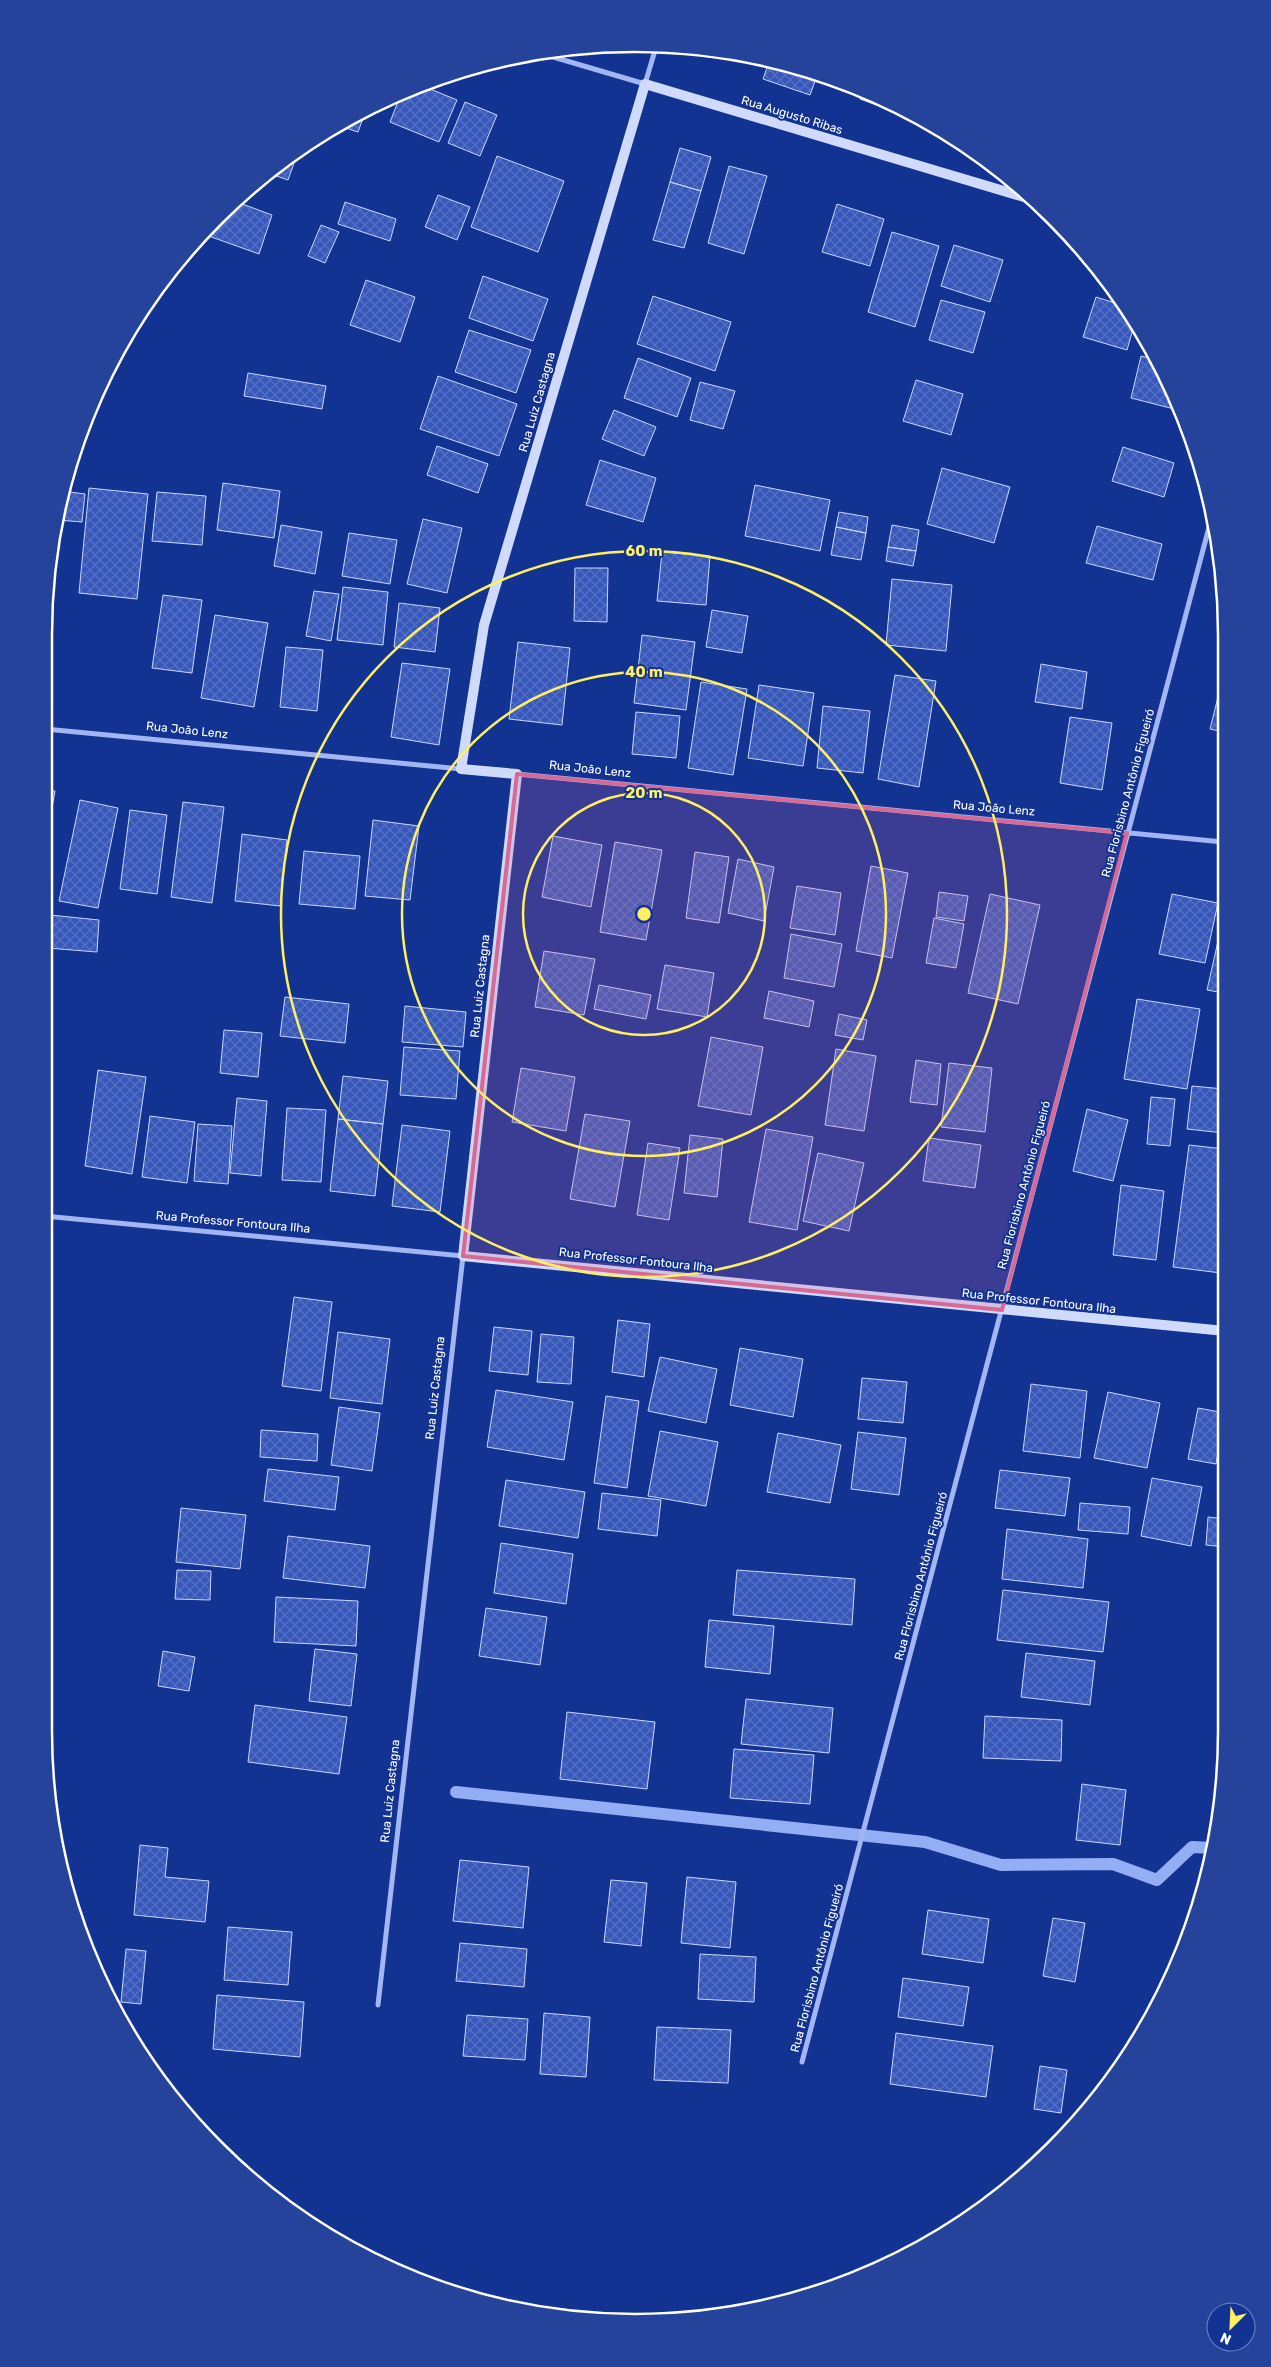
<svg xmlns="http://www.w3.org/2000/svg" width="1271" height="2367" viewBox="0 0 1271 2367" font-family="Rubik,sans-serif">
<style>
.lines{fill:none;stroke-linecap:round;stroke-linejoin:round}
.stream{stroke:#93aef5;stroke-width:12}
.building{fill:url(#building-cross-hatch);stroke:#c8d6fd}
.street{stroke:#a1b6f2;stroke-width:5}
.secondary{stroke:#d0dafc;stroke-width:10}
.marked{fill:#d76994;fill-opacity:0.2;stroke:#d76994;stroke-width:4;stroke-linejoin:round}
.ring{fill:none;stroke:#ffef62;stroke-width:2.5}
.labels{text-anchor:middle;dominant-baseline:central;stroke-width:4;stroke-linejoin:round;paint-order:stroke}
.street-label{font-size:12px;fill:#fff;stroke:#133393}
.rim{fill:none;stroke:#fff;stroke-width:2.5}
.centre{fill:#ffef62;stroke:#133393;stroke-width:2.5}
.ring-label{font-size:15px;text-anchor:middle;font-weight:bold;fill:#ffef62;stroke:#133393;stroke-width:4;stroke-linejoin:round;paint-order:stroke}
</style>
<defs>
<pattern id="building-cross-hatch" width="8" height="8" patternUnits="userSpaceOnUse" patternTransform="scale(1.25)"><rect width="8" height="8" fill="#3758ba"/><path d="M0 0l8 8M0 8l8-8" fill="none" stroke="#5571c4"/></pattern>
</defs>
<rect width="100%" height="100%" fill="#133393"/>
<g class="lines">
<path class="stream" d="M456,1792L925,1842L1001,1865L1113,1864L1157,1880L1192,1847L1213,1848"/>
</g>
<path class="building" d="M769,62L818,73L810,95L763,79Z
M423,86L457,100L439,142L390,122L401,94Z
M862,92L911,114L909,117L860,99Z
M465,102L497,115L480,156L448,143Z
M366,110L358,132L340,126Z
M680,148L711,157L701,191L670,182Z
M298,152L288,180L268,173L275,166Z
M497,156L564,181L538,252L471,227Z
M729,166L767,176L744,254L708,243Z
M670,182L701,191L684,248L653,240Z
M438,195L470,207L457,240L425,227Z
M237,202L272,215L259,254L203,234Z
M345,202L396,219L390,241L338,224Z
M837,204L884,219L870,266L822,252Z
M321,225L339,232L325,263L308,256Z
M892,232L939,246L915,327L868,312Z
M954,245L1003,260L990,302L941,286Z
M483,276L548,299L533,341L469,318Z
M366,280L415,297L400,342L350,325Z
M653,296L731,322L715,371L637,344Z
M1096,297L1128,307L1135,322L1127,350L1083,337Z
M941,300L985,312L973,353L929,340Z
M469,330L531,350L516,393L455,372Z
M1141,356L1153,359L1178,410L1131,398Z
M638,358L691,378L677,417L624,398Z
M248,373L326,386L322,409L244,396Z
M438,376L517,404L499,456L420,429Z
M916,380L963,394L951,435L903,421Z
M700,382L735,391L723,429L690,420Z
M614,410L656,427L644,456L602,439Z
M437,446L488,464L478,493L427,475Z
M1123,447L1174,463L1164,497L1112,481Z
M600,460L656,478L643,522L586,505Z
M942,468L1010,487L994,543L927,524Z
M223,483L280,491L274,538L217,530Z
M755,485L830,500L820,551L745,536Z
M89,488L148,494L137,599L79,593Z
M62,491L85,494L82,522L58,520Z
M157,492L206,496L202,545L152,541Z
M839,512L868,517L866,533L836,527Z
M423,519L462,528L447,593L407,584Z
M281,525L322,532L315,574L274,566Z
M892,525L919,530L916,551L888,547Z
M1097,526L1162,544L1153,580L1086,563Z
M836,527L866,533L861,560L831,555Z
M349,533L397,540L390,584L342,576Z
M888,547L916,551L913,566L886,561Z
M662,552L710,556L706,605L657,601Z
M575,568H608L607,622L574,621Z
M892,579L952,585L946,651L886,645Z
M343,587L388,592L383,645L337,640Z
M314,591L339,594L331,641L306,636Z
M163,595L202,600L192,673L152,668Z
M399,603L440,608L435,652L394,647Z
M712,610L748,616L742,653L706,647Z
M215,615L268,623L254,707L201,698Z
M642,635L695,642L686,710L634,703Z
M518,642L570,648L562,725L509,719Z
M286,647L323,650L317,711L280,707Z
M402,663L450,669L439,745L391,737Z
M1041,664L1087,672L1082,709L1035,702Z
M895,675L936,681L919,787L878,779Z
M1222,681H1223V732L1210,729Z
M701,682L747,689L733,775L688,768Z
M759,685L814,693L803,766L748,758Z
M823,706L870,711L863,773L817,768Z
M636,712L680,716L676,758L632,754Z
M1070,717L1112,723L1102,790L1060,783Z
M45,790L55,791L45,848Z
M80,800L118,808L98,908L59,901Z
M183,802L224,807L212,903L171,897Z
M130,810L167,815L157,894L120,889Z
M373,820L419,826L410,900L365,896Z
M242,834L287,840L280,906L235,901Z
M553,836L602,845L591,907L542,897Z
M615,842L662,850L646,940L600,932Z
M304,851L360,856L355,909L299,904Z
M695,852L729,857L719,923L686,918Z
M738,859L774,867L764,921L728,913Z
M871,866L908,873L892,958L856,951Z
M797,886L841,893L835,935L790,928Z
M939,892L968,896L964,921L936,917Z
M990,894L1040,905L1018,1004L968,993Z
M1172,894L1218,903L1205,963L1159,954Z
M50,915L99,920L97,952L47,948Z
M934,918L964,924L956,968L926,963Z
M1221,928L1223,929L1224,993L1207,990Z
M791,934L842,944L834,987L784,978Z
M544,951L595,959L584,1015L535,1007Z
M665,965L714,973L707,1017L657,1009Z
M599,985L651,995L646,1019L594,1009Z
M769,991L814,1001L809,1027L764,1018Z
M45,997L51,998L47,1038L45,1037Z
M285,997L349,1004L345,1043L280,1036Z
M1137,999L1200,1009L1187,1089L1124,1079Z
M405,1006L466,1012L463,1047L402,1042Z
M839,1014L867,1020L863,1040L835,1035Z
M224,1030L262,1033L258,1077L220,1073Z
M711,1037L763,1047L751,1115L698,1106Z
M404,1047L460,1051L456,1099L400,1095Z
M836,1049L876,1056L864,1131L825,1125Z
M916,1060L941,1064L937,1105L910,1102Z
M949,1063L992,1068L985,1132L941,1127Z
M521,1068L575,1077L566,1131L512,1122Z
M98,1070L146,1077L132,1174L85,1166Z
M343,1076L388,1081L383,1124L338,1119Z
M1192,1086L1224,1089V1133L1187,1129Z
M1151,1097L1175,1099L1170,1146L1147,1144Z
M237,1098L267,1101L261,1176L230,1173Z
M287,1108L326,1110L321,1182L282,1180Z
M1087,1109L1128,1120L1113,1181L1073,1171Z
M585,1114L630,1121L615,1207L570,1199Z
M150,1116L195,1122L187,1183L142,1177Z
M338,1119L383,1124L375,1196L330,1191Z
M198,1124L232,1126L228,1184L194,1181Z
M402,1125L450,1131L440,1212L392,1206Z
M766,1129L813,1137L797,1230L749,1222Z
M690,1135L723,1139L717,1197L684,1193Z
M929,1138L981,1145L975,1188L923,1181Z
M648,1143L680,1148L669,1220L637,1215Z
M1189,1145L1224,1149V1248L1221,1273L1173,1267Z
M818,1153L864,1163L849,1231L803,1221Z
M1121,1185L1164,1191L1156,1260L1113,1255Z
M294,1297L332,1302L321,1391L282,1386Z
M618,1320L650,1324L644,1377L612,1372Z
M494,1327L532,1331L528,1375L489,1371Z
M338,1332L390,1339L382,1404L330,1398Z
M541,1334L574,1337L571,1384L537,1382Z
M740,1348L803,1359L793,1417L730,1405Z
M660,1357L717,1369L706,1423L648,1411Z
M862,1378L907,1382L903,1423L858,1419Z
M1031,1384L1087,1391L1080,1458L1023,1451Z
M496,1390L573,1402L564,1460L487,1447Z
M1108,1392L1160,1403L1147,1468L1094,1458Z
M606,1396L639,1401L627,1488L594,1483Z
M339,1407L380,1413L372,1471L331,1465Z
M1198,1408L1225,1413L1216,1464L1188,1459Z
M261,1430L318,1434L317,1461L260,1457Z
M660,1431L718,1442L706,1506L648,1496Z
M858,1432L906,1438L899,1495L851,1489Z
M778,1433L841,1445L830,1503L767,1492Z
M268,1469L339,1477L335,1510L264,1501Z
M1000,1470L1070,1478L1065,1516L995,1508Z
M1152,1478L1202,1487L1191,1546L1141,1536Z
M506,1480L585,1492L578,1538L499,1526Z
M602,1493L661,1500L657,1536L598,1529Z
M1080,1503L1130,1507L1128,1534L1078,1530Z
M181,1508L246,1515L240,1569L176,1562Z
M1208,1517L1225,1519V1547L1206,1545Z
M1007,1529L1088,1539L1083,1588L1002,1579Z
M288,1536L370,1546L365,1588L283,1578Z
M501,1543L573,1554L566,1604L494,1593Z
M177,1570L211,1571L210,1600L175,1599Z
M737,1570L855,1579L852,1625L733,1615Z
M1003,1590L1109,1602L1103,1652L997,1640Z
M276,1597L358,1601L356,1646L274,1642Z
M486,1608L547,1617L540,1665L479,1656Z
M709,1620L774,1626L770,1674L705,1667Z
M315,1649L357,1654L351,1706L309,1701Z
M163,1651L195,1657L189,1691L158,1686Z
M1026,1653L1095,1661L1090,1705L1021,1697Z
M746,1699L833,1708L829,1753L741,1744Z
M255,1705L347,1717L339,1774L248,1762Z
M567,1712L655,1722L647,1789L560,1779Z
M985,1716L1062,1720L1061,1761L983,1758Z
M734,1749L814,1755L810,1804L730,1798Z
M1082,1784L1126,1790L1120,1845L1076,1840Z
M140,1845L168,1848L165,1877L209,1881L205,1922L134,1915Z
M460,1860L529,1867L523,1928L453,1921Z
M687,1877L736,1882L730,1948L681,1943Z
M611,1880L647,1883L641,1946L604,1942Z
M928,1910L989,1919L983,1963L922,1954Z
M1053,1918L1085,1923L1075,1982L1043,1976Z
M228,1927L292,1932L288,1985L224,1980Z
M460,1943L527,1949L524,1987L456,1981Z
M126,1949L146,1951L141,2004L121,2002Z
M700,1954L756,1957L754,2002L698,1999Z
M903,1978L969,1987L963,2026L898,2017Z
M217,1995L304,2002L300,2057L213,2049Z
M544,2013L590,2017L586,2077L540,2074Z
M467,2015L528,2019L525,2060L463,2056Z
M657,2027L731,2030L728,2083L654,2080Z
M896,2033L993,2046L986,2097L890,2084Z
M1040,2066L1067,2070L1061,2113L1034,2109Z"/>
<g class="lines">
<path class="street" d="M543,54L645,84L656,47
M45,729L461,769
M517,774L1223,842
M44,1216L463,1256L378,2005
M802,2062L1212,516"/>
<path class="secondary" d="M1034,200L645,84L484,625L461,769L517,774L463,1256L1225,1331"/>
</g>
<path class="marked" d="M517,774L1127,833L1002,1310L463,1256Z"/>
<g class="ring">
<circle cx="644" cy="914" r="121"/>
<circle cx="644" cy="914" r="242"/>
<circle cx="644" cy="914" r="363"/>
</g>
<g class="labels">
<g class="street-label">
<text transform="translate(792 115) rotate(17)">Rua Augusto Ribas</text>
<text transform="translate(537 402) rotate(-74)">Rua Luiz Castagna</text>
<text transform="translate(187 730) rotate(6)">Rua João Lenz</text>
<text transform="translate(590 769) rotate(6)">Rua João Lenz</text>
<text transform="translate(1128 793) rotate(-75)">Rua Florisbino Antônio Figueiró</text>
<text transform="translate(994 808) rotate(5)">Rua João Lenz</text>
<text transform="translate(480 986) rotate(-84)">Rua Luiz Castagna</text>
<text transform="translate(1024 1185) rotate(-75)">Rua Florisbino Antônio Figueiró</text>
<text transform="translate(233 1222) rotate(5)">Rua Professor Fontoura Ilha</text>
<text transform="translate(636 1260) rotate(6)">Rua Professor Fontoura Ilha</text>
<text transform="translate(1039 1301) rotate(6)">Rua Professor Fontoura Ilha</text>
<text transform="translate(435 1388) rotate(-84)">Rua Luiz Castagna</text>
<text transform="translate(921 1576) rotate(-75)">Rua Florisbino Antônio Figueiró</text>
<text transform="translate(390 1791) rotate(-84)">Rua Luiz Castagna</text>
<text transform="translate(817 1968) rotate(-75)">Rua Florisbino Antônio Figueiró</text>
</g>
</g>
<path d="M0 0H1271V2367H0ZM635 52H635A583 583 0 0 1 1218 635V1731A583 583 0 0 1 635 2314H635A583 583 0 0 1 52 1731V635A583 583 0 0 1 635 52Z" fill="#26439c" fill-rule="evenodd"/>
<path class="rim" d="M635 52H635A583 583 0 0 1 1218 635V1731A583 583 0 0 1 635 2314H635A583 583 0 0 1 52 1731V635A583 583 0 0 1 635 52Z"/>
<circle cx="644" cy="914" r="8" class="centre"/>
<g class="ring-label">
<text x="644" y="556">60 m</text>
<text x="644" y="677">40 m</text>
<text x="644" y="798">20 m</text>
</g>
<g transform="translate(1231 2327) rotate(204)"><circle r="24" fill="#133393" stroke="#7185be"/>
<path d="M0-4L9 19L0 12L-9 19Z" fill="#ffef62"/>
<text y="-8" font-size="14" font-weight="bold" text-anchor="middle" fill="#ffffff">N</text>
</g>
</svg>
